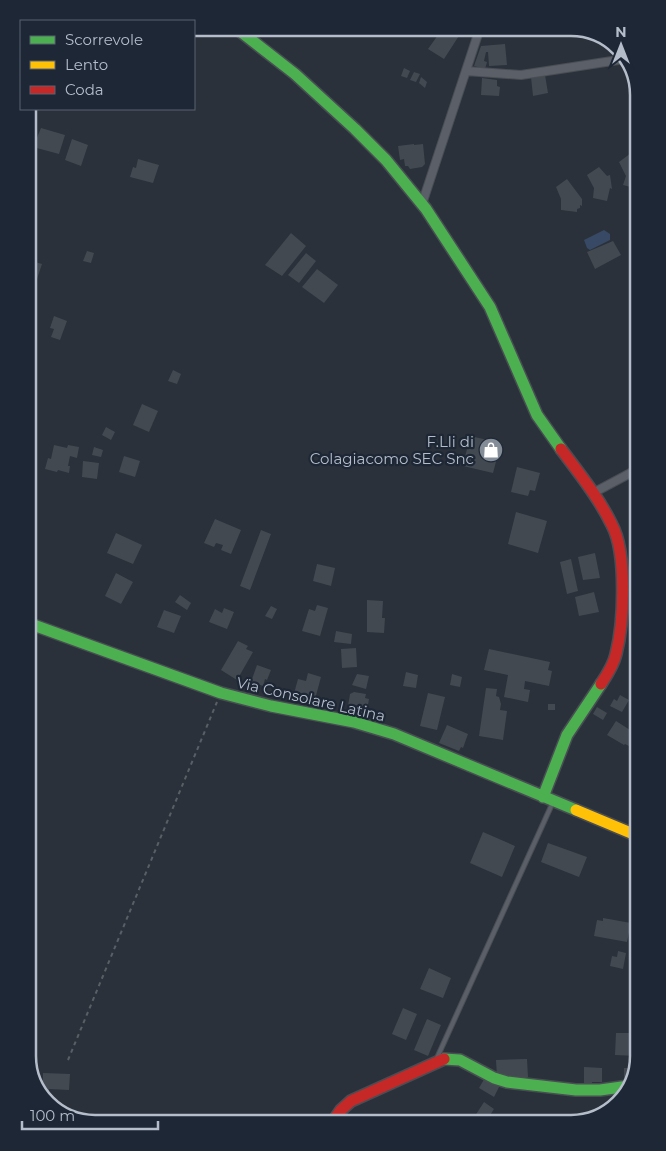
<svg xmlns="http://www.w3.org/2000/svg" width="666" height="1151" viewBox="0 0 666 1151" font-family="Montserrat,sans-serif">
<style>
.water{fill:#374964}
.building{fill:#434950}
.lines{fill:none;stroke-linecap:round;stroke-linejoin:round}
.lane-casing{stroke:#494d54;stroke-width:6}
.street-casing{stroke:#494d54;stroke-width:10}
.fast-casing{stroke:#494d54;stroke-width:14}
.slow-casing{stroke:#494d54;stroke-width:14}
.jam-casing{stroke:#494d54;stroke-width:14}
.path{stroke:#595f65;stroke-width:2;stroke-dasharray:4 4;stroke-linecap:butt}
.lane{stroke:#5b6068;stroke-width:4}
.street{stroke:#5b6068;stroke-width:8}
.fast{stroke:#4caf50;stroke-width:11}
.slow{stroke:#ffc107;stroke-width:11}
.jam{stroke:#c62828;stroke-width:11}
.labels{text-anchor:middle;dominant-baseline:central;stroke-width:4.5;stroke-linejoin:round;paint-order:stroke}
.poi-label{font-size:15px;fill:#b5bdcb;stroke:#1d2735;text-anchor:end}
.street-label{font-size:15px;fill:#b5bdcb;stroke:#1d2735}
.rim{fill:none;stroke:#b5bdcb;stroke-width:2.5}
</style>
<rect width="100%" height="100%" fill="#2a313a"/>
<path class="water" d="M604,230L610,234V240L590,250L587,248L584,240Z"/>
<path class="building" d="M443,28H464L444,59L428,49Z
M505,44L507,65L489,66L488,52H486L484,61L487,62L485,69L474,66L481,46Z
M404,68L410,71L407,78L401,76Z
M414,72L420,74L416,82L410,80Z
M545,75L548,93L533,96L531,77Z
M421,77L427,82L425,88L419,83Z
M482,78L497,80V86L500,87L499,96L481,95Z
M41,128L65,135L59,154L33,147Z
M72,139L88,145L81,166L65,160Z
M414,144V145L423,144L425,164L422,167L410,169L408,166H405L404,159L400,160L398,146Z
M631,153L638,164V189L623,185L626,176L619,162Z
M138,159L159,165L153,183L130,177L133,167L136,168Z
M599,167L607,176L610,175L612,189L610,188L607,201L593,198L594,188L587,175Z
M567,179L582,199V206L580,205V208L577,209V212L561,210V199L556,187Z
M291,233L306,246L282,276L265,265Z
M613,241L621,255L595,269L587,252Z
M87,251L94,253L91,263L83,261Z
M306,253L316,261L299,283L288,275Z
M28,260L42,264L36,282L28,280Z
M317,269L338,285L324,303L302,287Z
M54,316L67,321L60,340L51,337L54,329L50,328Z
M173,370L181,374L177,384L168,381Z
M142,404L158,411L149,432L133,425Z
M106,427L115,432L111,440L102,435Z
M470,436L501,443L493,473L463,466Z
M54,445L67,448L68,445L79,447L77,458L70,456L68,466H70L69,473L58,470L57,472L45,469L48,458L51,459Z
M94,447L103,450L101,457L92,455Z
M124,456L140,461L135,477L119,472Z
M83,461L99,463L97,479L82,477Z
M517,467L540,473L535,491L530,490L528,496L511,492Z
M516,512L547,521L538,553L508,544Z
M215,519L241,530L231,554L221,550L223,545L216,543L214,547L204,543Z
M261,530L271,534L250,590L240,586Z
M116,533L142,545L133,564L107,553Z
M595,553L600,578L583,580L578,557Z
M571,559L578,591L567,594L560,562Z
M317,564L335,568L331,586L313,581Z
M116,573L133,582L121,604L105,596Z
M594,592L599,612L579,616L575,597Z
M180,595L191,603L187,610L175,602Z
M367,600L383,601L382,618H385L384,633L367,632Z
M317,605L328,608L320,636L302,631L309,609L315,611Z
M271,606L277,609L272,619L265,616Z
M224,608L234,612L227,629L209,622L215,609L222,613Z
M164,610L181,616L174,633L157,627Z
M336,631L352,634L351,644L334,642Z
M238,641L248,646L246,649L253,652L237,680L221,670Z
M356,648L357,667L342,668L341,649Z
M489,649L550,662L548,670L552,671L549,686L525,681L524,689L530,690L528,702L504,697L508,675L484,670Z
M257,665L271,670L267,680L265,679L263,686L251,682Z
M406,672L418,675L416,688L403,686Z
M308,673L321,677L314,703L293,697L298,679L306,681Z
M357,674L369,676L366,689L352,685Z
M452,674L462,677L460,687L450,685Z
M486,688L497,689L496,696L499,697L501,704L500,710L507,711L503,740L479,736Z
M354,692L366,694L365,698L369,699L366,715L347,712L350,694Z
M428,693L445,697L437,730L420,726Z
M620,695L629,700L622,712L610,706L614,699L617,701Z
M548,704H555V710H548Z
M597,707L607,713L603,720L593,714Z
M634,709L638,711V720L630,715Z
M616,721L638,735L631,747L625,744L624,745L607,735Z
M447,725L468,734L463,748L461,747L459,751L439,743Z
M483,832L515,846L502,877L470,863Z
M548,843L587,857L579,877L541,862Z
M603,918L631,923L627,942L594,936L597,920L603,921Z
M618,951L626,953L623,969L610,966L612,956L617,957Z
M429,968L451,978L443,998L420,989Z
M403,1008L417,1014L406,1040L392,1034Z
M427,1019L441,1025L428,1056L414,1050Z
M616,1033H637L636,1056L615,1055Z
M527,1059L528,1077L497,1078L496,1060Z
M584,1067L602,1068V1082H592V1086L584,1085Z
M624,1068H635L631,1082H624Z
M43,1073L70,1074L69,1090L49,1089V1095H43Z
M486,1076L500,1085L494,1097L479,1088Z
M484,1102L494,1109L485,1123H480L473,1119Z"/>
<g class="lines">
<g class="lane-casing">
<path id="lane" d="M436,1060L553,802"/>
</g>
<g class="street-casing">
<path id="street" d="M466,71L521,75L625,59
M422,204L480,28
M593,493L638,469"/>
</g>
<g class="fast-casing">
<path id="fast" d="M236,28L295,74L355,129L386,160L426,209L490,307L537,415L561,449
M28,623L221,693L271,706L354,722L394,734L576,810
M543,797L567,735L601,684
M444,1059L460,1060L494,1078L507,1082L576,1090H600L629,1086"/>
</g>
<g class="slow-casing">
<path id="slow" d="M576,810L638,836"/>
</g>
<g class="jam-casing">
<path id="jam" d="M561,449C579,473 599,498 612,525C627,553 624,623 616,654C614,664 607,675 601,684
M332,1123L341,1110L351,1101L444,1059"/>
</g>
<path class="path" d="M68,1060L217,702"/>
<use href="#lane" class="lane"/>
<use href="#street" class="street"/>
<use href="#fast" class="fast"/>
<use href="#slow" class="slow"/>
<use href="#jam" class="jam"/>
</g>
<defs>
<g id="shop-disc" transform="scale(1.25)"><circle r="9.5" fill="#848c98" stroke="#1d2735"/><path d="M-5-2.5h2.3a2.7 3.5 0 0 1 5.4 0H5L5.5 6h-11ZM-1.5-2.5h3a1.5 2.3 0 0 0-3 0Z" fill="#fff"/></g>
</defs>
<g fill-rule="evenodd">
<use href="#shop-disc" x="491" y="450"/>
</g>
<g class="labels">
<g class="poi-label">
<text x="474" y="441">F.Lli di<tspan x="474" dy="17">Colagiacomo SEC Snc</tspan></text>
</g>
<g class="street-label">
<text transform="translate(311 699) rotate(13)">Via Consolare Latina</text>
</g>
</g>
<path d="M0 0H666V1151H0ZM95 36H571A59 59 0 0 1 630 95V1056A59 59 0 0 1 571 1115H95A59 59 0 0 1 36 1056V95A59 59 0 0 1 95 36Z" fill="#1d2735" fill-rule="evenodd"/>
<path class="rim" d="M95 36H571A59 59 0 0 1 630 95V1056A59 59 0 0 1 571 1115H95A59 59 0 0 1 36 1056V95A59 59 0 0 1 95 36Z"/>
<rect x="20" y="20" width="175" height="90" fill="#1d2735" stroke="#5a6371"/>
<rect x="30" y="36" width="25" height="8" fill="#4caf50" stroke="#5a6371"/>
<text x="65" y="45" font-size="15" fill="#b5bdcb">Scorrevole</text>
<rect x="30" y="61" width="25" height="8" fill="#ffc107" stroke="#5a6371"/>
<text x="65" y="70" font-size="15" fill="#b5bdcb">Lento</text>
<rect x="30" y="86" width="25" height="8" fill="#c62828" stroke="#5a6371"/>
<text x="65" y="95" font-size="15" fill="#b5bdcb">Coda</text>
<g transform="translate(621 45)" stroke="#1d2735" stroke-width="4" paint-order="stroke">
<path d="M0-4L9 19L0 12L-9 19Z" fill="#b5bdcb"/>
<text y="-8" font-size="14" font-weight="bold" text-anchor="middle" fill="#b5bdcb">N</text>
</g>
<path d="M22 1121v8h136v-8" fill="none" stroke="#b5bdcb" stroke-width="2.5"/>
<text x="30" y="1121" font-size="15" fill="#b5bdcb" stroke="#1d2735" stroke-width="4" paint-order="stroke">100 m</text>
</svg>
